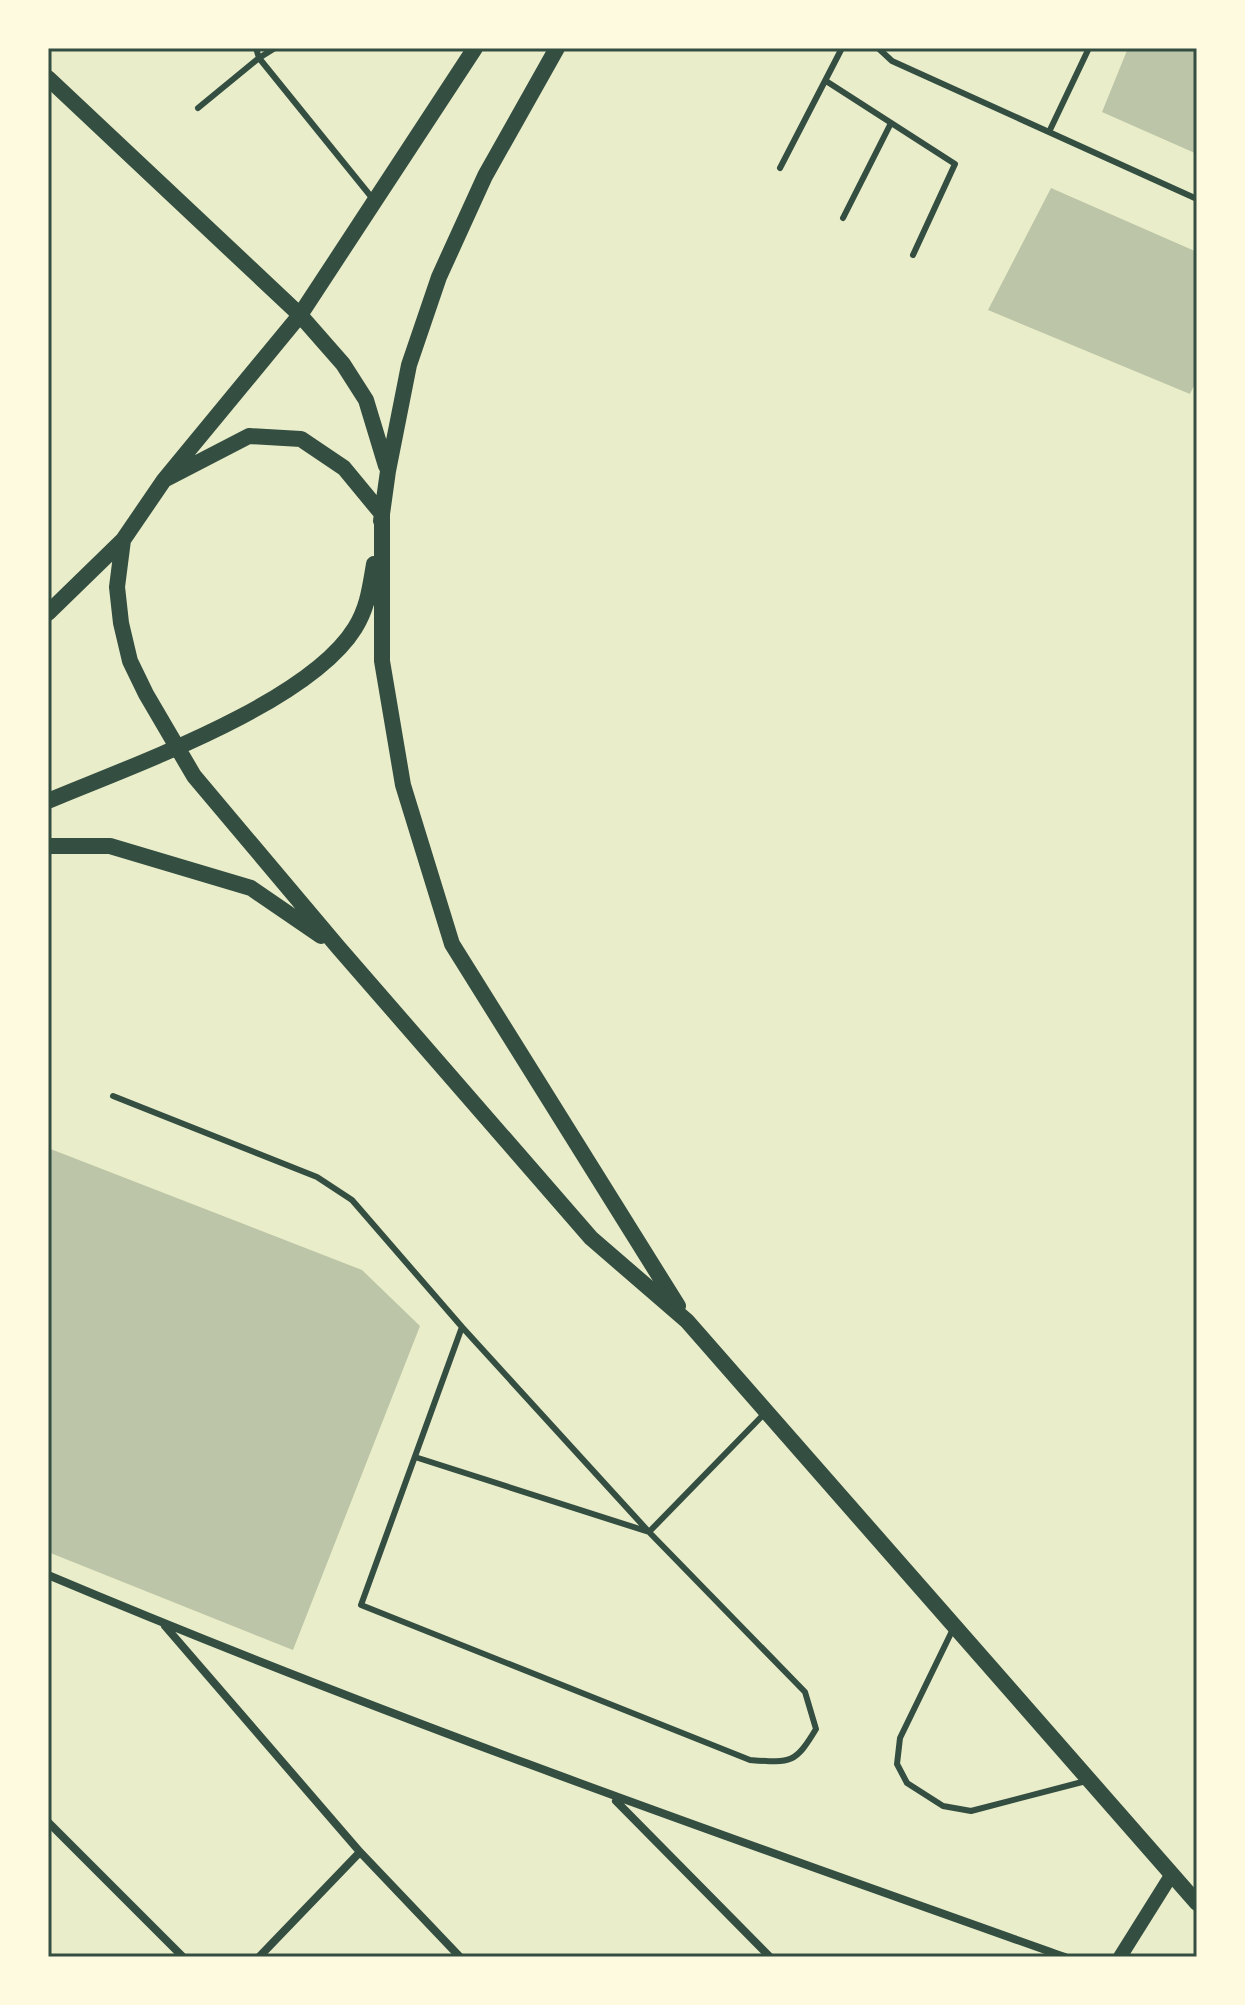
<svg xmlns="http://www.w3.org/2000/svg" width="1245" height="2005" viewBox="0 0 1245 2005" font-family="'Public Sans',sans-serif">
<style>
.building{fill:#bcc5a7}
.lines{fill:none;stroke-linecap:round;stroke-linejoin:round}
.service{stroke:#344e41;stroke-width:6}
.minor{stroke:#344e41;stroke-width:8}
.tertiary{stroke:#344e41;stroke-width:14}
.secondary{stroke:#344e41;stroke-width:16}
.neatline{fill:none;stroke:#344e41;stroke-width:3}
</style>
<rect width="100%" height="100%" fill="#e9edc9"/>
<path class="building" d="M1128,48H1197V154L1102,112Z
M1051,188L1197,252V379L1190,394L988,310Z
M48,1148L362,1270L420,1326L293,1650L48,1552Z"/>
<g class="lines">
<path class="service" d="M256,48L259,58L275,48
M878,48L892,61L1197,199
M826,81L955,164L913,255
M198,108L259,58L373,199
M1049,132L1089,48
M780,168L842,48
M843,218L891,123
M113,1096L317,1177L352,1200L462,1327L649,1532L805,1692L816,1729C795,1764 791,1763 750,1760L361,1605L462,1327
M415,1457L649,1532L765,1413
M954,1627L900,1738L897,1764L907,1783L943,1806L971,1811L1086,1781"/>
<path class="minor" d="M48,1575C382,1716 724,1836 1065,1957
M165,1626L360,1852L460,1957
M616,1801L770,1957
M48,1822L183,1957
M259,1957L360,1852"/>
<path class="tertiary" d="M1120,1957L1172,1874"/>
<path class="secondary" d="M557,48L485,176L439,277L409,365L388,471L382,514V661L403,785L452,944L678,1306
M48,78L300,315L343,364L366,400L386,466
M164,480L249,436L301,439L344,468L382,514L381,521
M123,540L117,587L121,623L130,661L146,694L194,776L338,947L591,1238L687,1321L1197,1903
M48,613L123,540L164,480L300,315L475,48
M48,801C131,766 308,704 355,628C368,607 370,587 374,564
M48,846H110L251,888L321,936"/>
</g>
<rect width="1245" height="2005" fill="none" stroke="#fefae0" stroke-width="100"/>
<rect x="50" y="50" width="1145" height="1905" class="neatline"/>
</svg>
